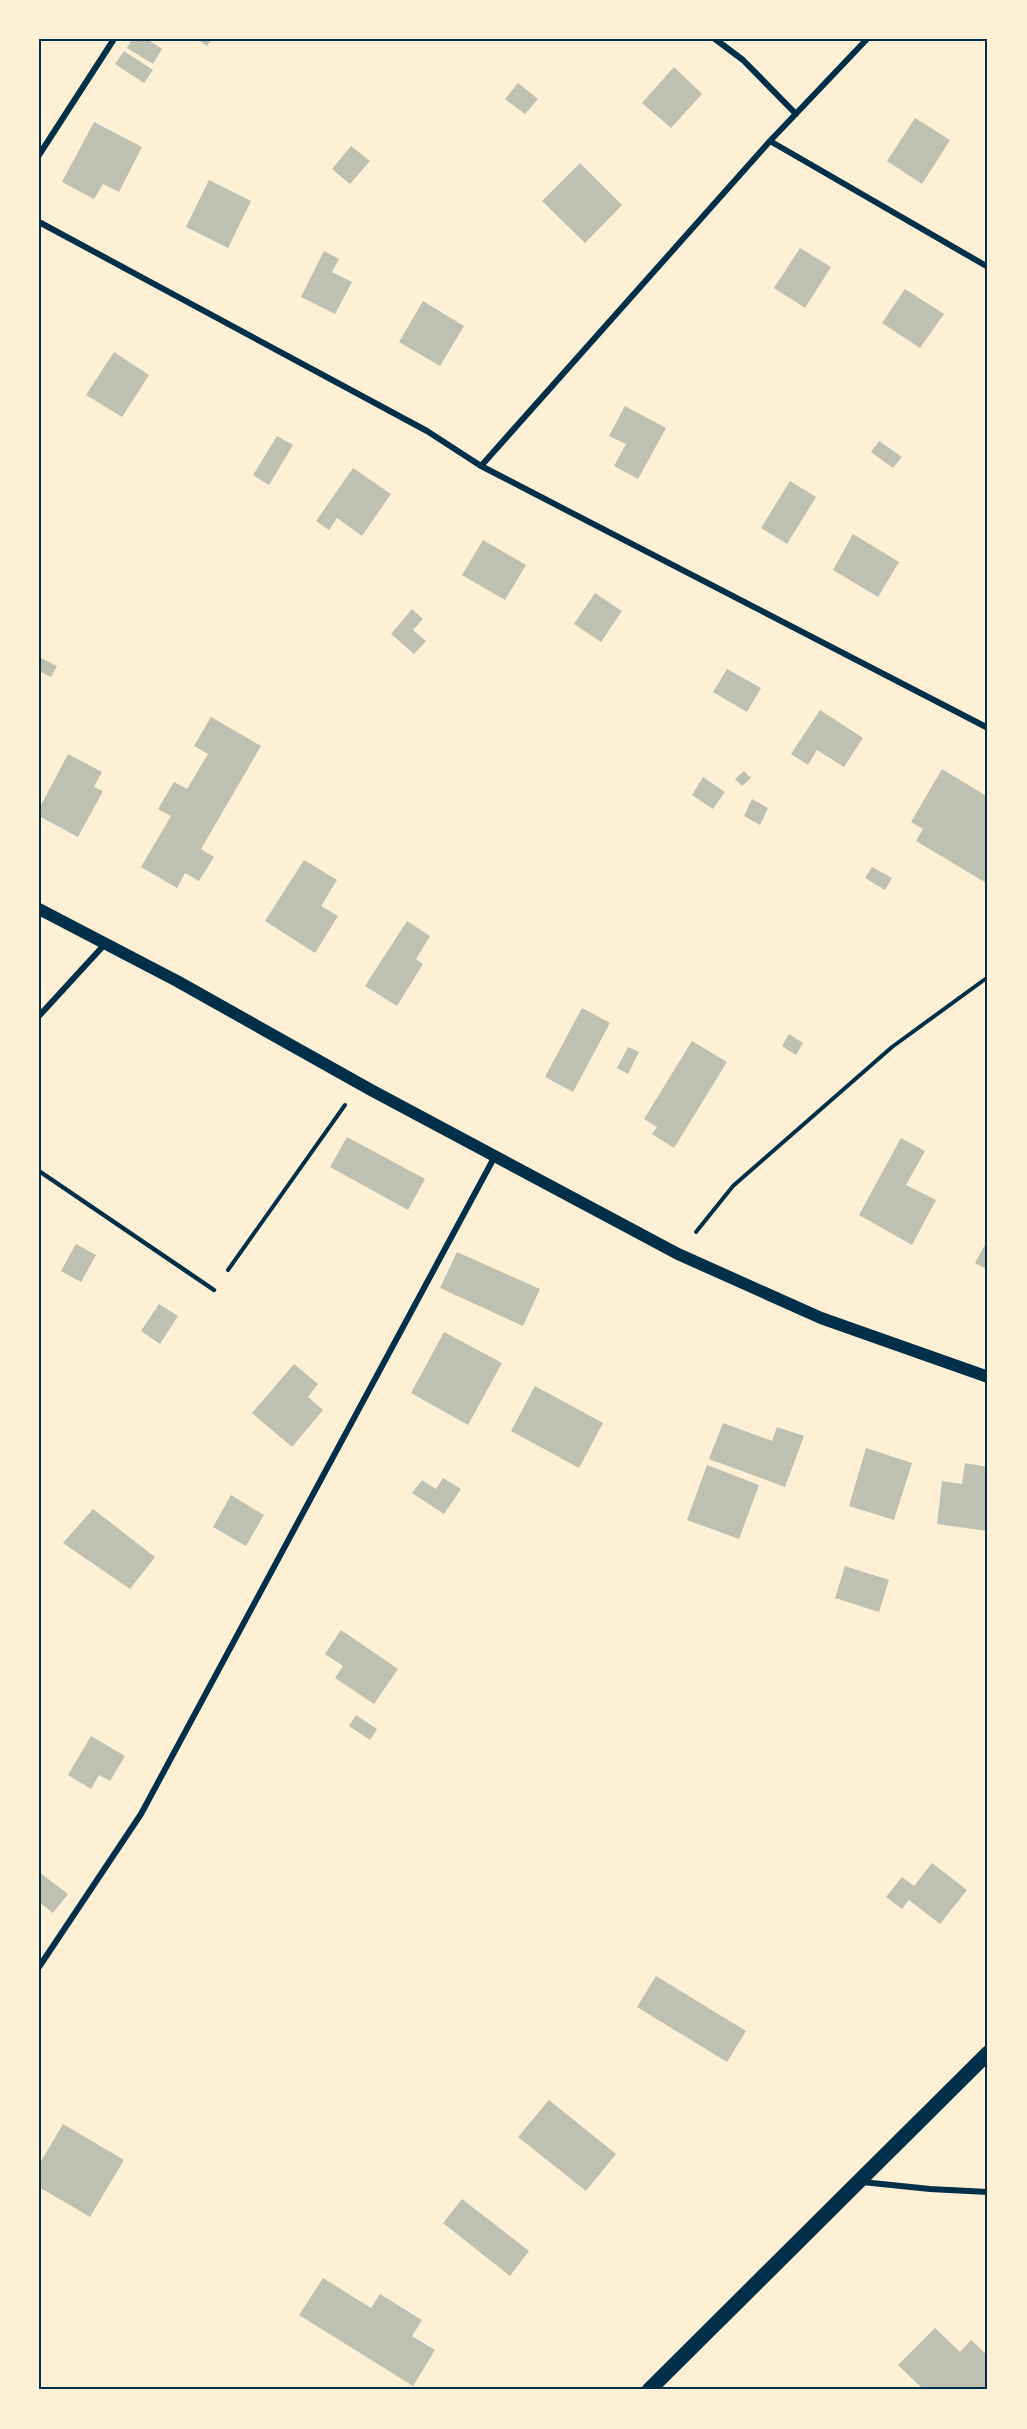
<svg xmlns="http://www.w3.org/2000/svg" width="1027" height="2429" viewBox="0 0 1027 2429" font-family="'Noto Serif',serif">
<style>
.building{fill:#bec0b2}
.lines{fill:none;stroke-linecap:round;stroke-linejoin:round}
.path{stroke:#003049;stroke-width:4}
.service{stroke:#003049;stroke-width:4.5}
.minor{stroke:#003049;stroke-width:6}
.secondary{stroke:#003049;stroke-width:12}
.primary{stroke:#003049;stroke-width:15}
.neatline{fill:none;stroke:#003049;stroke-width:2}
</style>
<rect width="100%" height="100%" fill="#fdf0d5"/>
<path class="building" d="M132,39H147L162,49L153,64L127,48Z
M197,39H212L207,46Z
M124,51L153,70L144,83L115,64Z
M674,67L702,94L671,128L642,103Z
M518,83L538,99L525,114L505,99Z
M915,118L950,140L922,184L887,161Z
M94,122L142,147L119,192L103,184L94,199L62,182Z
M351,146L370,161L350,184L332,169Z
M580,163L622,205L585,243L542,201Z
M209,180L251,201L228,248L186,227Z
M800,248L831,267L805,308L774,288Z
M324,251L339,259L332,272L352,282L335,314L301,297Z
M905,289L944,314L920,348L882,323Z
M423,301L464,326L440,366L399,342Z
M114,352L149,375L122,417L86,395Z
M625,406L666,428L638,479L614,466L626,444L609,436Z
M277,436L293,445L269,485L253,475Z
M879,441L902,457L893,468L871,452Z
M353,468L391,494L362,536L337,518L329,530L316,521Z
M790,481L816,497L787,544L761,528Z
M853,534L899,562L878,597L833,570Z
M483,540L526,565L505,600L462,575Z
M595,593L622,611L601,642L574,624Z
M412,609L423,619L413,630L426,641L414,654L391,634Z
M39,657L57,666L51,677L39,671Z
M727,669L761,688L747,712L713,692Z
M820,710L863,738L844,767L817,750L808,765L791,754Z
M211,717L261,746L201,849L214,857L199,881L185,873L177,888L141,867L171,816L158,809L174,782L187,789L208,754L194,746Z
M68,754L102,772L94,787L103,791L78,837L39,816V809Z
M942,769L988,797V884L916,841L923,829L911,822Z
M744,771L751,778L742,786L735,779Z
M703,777L725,792L713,809L692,795Z
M752,799L768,808L760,825L744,816Z
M304,860L337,880L321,906L338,916L315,953L265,921Z
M872,867L892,878L885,890L865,878Z
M407,921L430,936L416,959L423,964L397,1006L365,986Z
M582,1008L610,1023L573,1092L545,1077Z
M789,1034L803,1043L796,1055L782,1046Z
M692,1041L727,1062L674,1148L652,1134L657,1127L644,1119Z
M628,1047L639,1052L628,1074L617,1068Z
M347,1137L425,1179L408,1210L330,1167Z
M901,1138L925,1151L906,1185L936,1200L912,1245L859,1215Z
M988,1239V1270L975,1263Z
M76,1244L96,1255L81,1282L61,1271Z
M457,1252L540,1289L523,1326L440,1288Z
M159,1304L178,1316L160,1344L141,1331Z
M444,1332L502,1363L468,1425L411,1393Z
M294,1364L318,1384L308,1397L323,1410L292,1447L252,1413Z
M535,1386L603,1423L579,1468L511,1431Z
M723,1423L772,1441L777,1427L804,1436L785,1487L709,1459Z
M866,1448L912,1463L894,1520L849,1506Z
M965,1463L988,1467V1531L937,1524L942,1481L962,1484Z
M707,1465L759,1485L739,1539L687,1520Z
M443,1478L461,1489L444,1514L412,1493L422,1480L436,1489Z
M231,1495L264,1515L246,1546L213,1527Z
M93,1509L155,1557L130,1589L63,1543Z
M845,1566L889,1580L879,1612L835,1598Z
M341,1630L398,1669L374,1704L335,1678L343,1666L325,1654Z
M356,1715L377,1729L370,1740L349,1726Z
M91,1736L125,1756L110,1781L99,1775L91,1789L68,1775Z
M932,1863L967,1890L940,1924L909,1900L902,1909L886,1897L902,1877L914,1886Z
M39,1872L68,1894L53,1913L39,1902Z
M656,1976L746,2031L727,2062L637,2007Z
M549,2100L616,2154L586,2191L518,2137Z
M63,2124L124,2160L90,2217L39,2187V2165Z
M462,2199L529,2251L510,2276L443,2223Z
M323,2278L371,2308L380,2294L422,2320L412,2336L435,2350L413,2386L299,2315Z
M935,2328L960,2352L971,2340L988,2356V2390H924L898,2365Z"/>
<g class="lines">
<path class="path" d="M696,1232L733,1186L892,1047L988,977
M228,1270L345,1105"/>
<path class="service" d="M39,1171L214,1290"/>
<path class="minor" d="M715,39L743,60L796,114
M770,141L988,267
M39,155L114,39
M39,222L427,431L481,466L988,728
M481,466L770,141L867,39
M39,1016L105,944
M39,1967L141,1814L495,1156
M862,2182L930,2189L988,2192"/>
<path class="secondary" d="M39,909L177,981L371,1090L678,1254L821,1318L988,1377"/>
<path class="primary" d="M649,2390L988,2053"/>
</g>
<rect width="1027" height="2429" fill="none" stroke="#fdf0d5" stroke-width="81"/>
<rect x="40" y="40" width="946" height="2348" class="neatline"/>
</svg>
